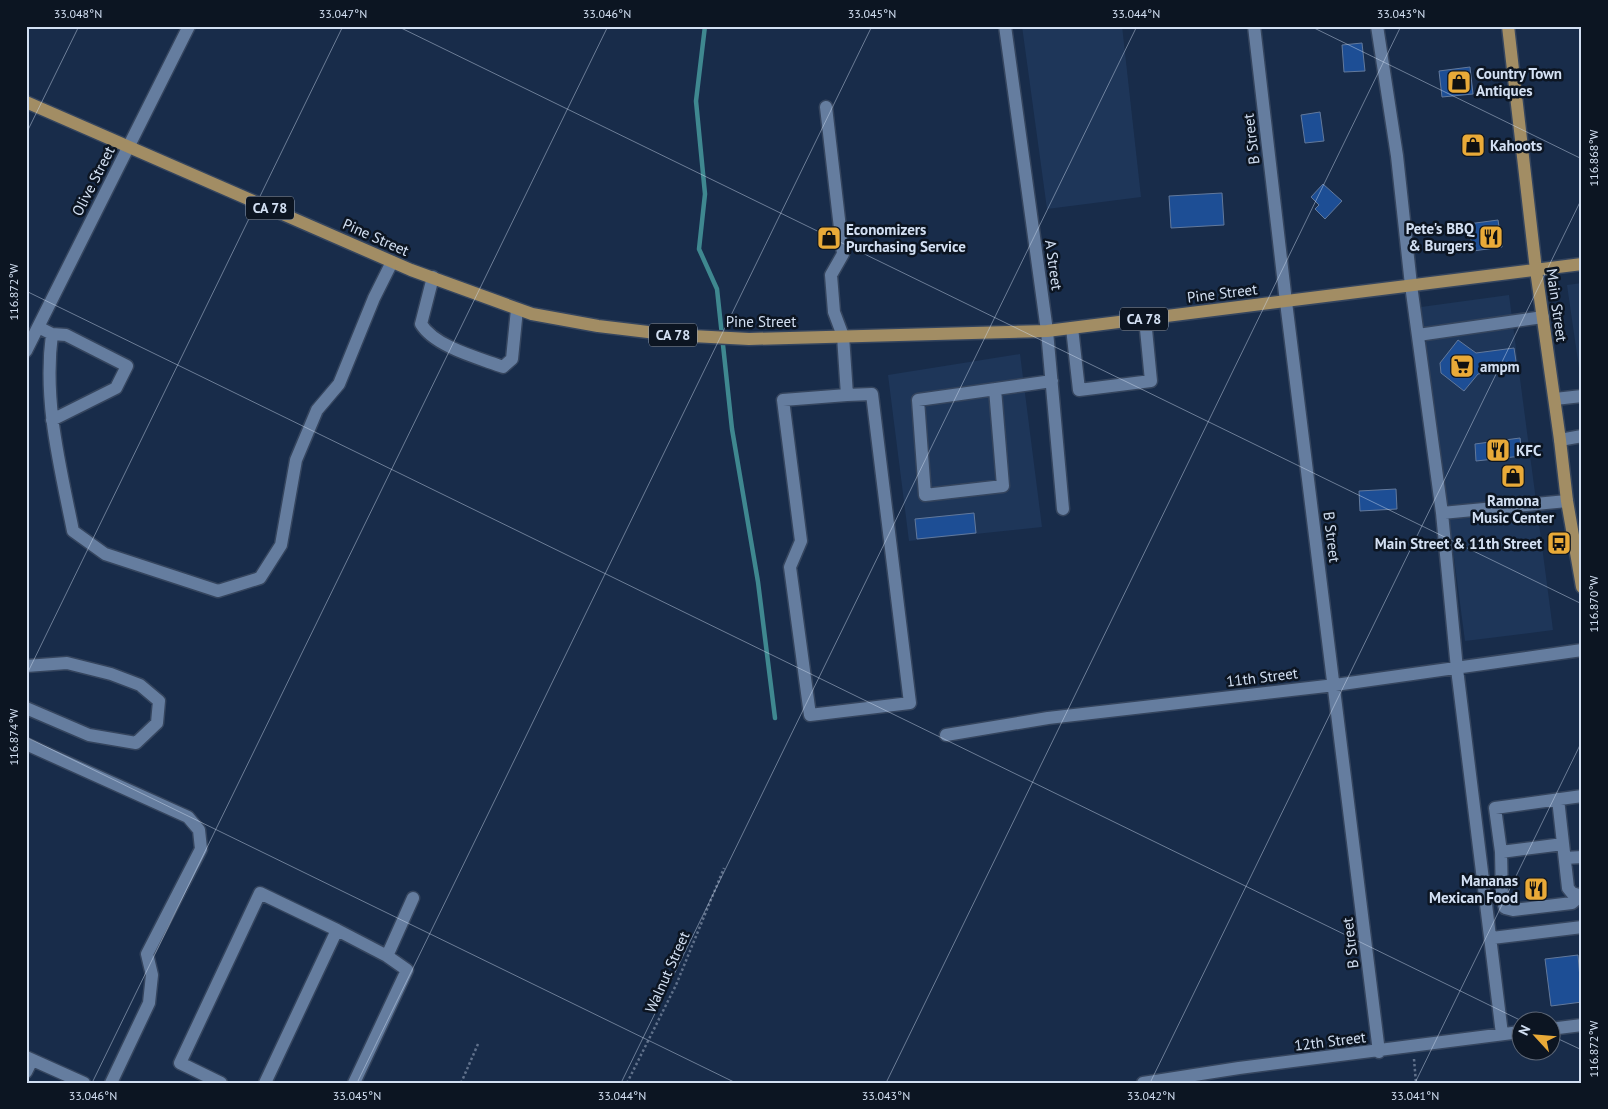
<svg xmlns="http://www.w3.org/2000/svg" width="1608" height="1109" viewBox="0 0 1608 1109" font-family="'PT Sans',sans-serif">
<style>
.built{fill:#1e3659}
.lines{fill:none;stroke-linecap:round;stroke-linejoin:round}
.stream{stroke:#3f8890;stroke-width:4.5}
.building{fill:#1d4e95;stroke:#62799c}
.minor-casing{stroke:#35455e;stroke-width:15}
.major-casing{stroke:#35455e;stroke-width:15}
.path{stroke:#60718b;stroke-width:2.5;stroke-dasharray:2.5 2.5;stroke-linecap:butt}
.minor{stroke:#657d9f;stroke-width:12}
.major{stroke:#a28d64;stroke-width:12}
.ticks{fill:none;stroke:#d3e0f3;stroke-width:1;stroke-opacity:0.45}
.labels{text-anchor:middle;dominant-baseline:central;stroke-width:5;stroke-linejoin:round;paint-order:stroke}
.shield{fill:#0c1522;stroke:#97a3b4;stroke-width:1}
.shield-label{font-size:14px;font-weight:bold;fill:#d3e0f3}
.poi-label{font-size:15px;font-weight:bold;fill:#d3e0f3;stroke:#0c1522;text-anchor:start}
.street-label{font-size:15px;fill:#d3e0f3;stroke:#0c1522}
.neatline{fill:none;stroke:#d3e0f3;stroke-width:2}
.ticks-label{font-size:12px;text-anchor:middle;fill:#d3e0f3}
</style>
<rect width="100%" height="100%" fill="#182c4a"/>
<path class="built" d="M1022,26H1122L1141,197L1047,209Z
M1582,283V389L1567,285Z
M1509,295L1553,630L1465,641L1421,307Z
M1020,354L1042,527L909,541L888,375Z"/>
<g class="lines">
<path class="stream" d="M705,26L696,101L705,194L699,249L717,289L732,429L758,582L775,718"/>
</g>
<path class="building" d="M1362,43L1365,71L1344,72L1342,45Z
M1470,67L1473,94L1442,97L1439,71Z
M1320,112L1324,141L1305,143L1301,115Z
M1323,184L1342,201L1325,219L1315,209L1319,205L1311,197Z
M1222,193L1224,225L1171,228L1169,196Z
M1498,220L1502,247L1473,251L1468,224Z
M1458,340L1476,353L1514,348L1517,368L1478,374L1464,391L1441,373L1440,363Z
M1520,438L1522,456L1476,461L1475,444Z
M1396,489L1397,509L1360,511L1359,491Z
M974,513L976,533L917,539L915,519Z
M1578,955L1582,1002L1551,1006L1545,959Z"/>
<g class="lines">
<g class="minor-casing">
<path id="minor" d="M1005,26L1047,331L1063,509
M1254,26L1286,302L1379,1052
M1377,26L1397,156L1411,285L1442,513L1457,669L1502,1034
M826,107L843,254L831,275L834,312L843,336L847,395L783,400L801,541L790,567L810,715L910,703L872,394L847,395
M433,277L421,324C435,347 479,358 503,367L512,359L517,309
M38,327L52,334C43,401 60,466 73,531L105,554L218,591L260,578L281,545L296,460L317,410L339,384L374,298L392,262
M1072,328L1079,390L1151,381L1145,319
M1418,335L1543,317
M26,351L189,26
M995,389L1003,486L925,495L918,400L1052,381
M1555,399L1582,396
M52,420L116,388L127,366L66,335L52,334
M1560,440L1582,436
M1442,513L1567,501
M26,666L67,663L111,674L140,685L159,701L157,723L136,743L89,735L26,708
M946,735L1048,718L1335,685L1582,650
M26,744L188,817L199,830L201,849L147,954L152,975L149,1003L111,1083
M1558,799L1568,888L1572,893L1582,896
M1563,844L1501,852L1495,808L1582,796
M1501,852L1502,898L1505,908L1513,910L1572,903L1580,896
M1565,858L1582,857
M337,930L387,956L407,970L354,1083
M1492,938L1582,927
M387,956L413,898
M1550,1029L1582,1025
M26,1057L84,1083
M26,1072L32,1060
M221,1083L180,1063L260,893L337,930L265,1083
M1143,1083L1239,1068L1520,1032"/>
</g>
<g class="major-casing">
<path id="major" d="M1508,26L1536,270L1560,440L1567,501L1582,587
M26,102L411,270L532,314L598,326L673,335L749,339L1047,331L1582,264"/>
</g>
<path class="path" d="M1414,1059L1416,1083
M461,1083L478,1044
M627,1083L676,985L724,868"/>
<use href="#minor" class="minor"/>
<use href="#major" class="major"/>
</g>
<path class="ticks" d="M397,26L1582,604M1310,26L1582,159M26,134L79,26M26,291L1524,1022M26,676L343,26M26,737L736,1083M1550,1035L1582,1050M92,1083L608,26M357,1083L872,26M621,1083L1137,26M886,1083L1401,26M1150,1083L1582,198M1415,1083L1582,741"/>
<defs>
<g id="shop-square" transform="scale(1.25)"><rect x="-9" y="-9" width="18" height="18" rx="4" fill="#e9aa38" stroke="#0c1522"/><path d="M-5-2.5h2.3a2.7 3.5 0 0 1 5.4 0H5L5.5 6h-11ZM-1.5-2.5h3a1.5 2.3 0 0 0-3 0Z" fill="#111"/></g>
<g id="restaurant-square" transform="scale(1.25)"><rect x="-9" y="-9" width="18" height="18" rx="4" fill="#e9aa38" stroke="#0c1522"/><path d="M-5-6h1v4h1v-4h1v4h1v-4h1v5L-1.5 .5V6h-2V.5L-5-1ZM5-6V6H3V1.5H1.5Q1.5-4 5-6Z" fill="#111"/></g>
<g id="supermarket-square" transform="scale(1.25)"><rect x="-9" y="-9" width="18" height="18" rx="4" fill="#e9aa38" stroke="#0c1522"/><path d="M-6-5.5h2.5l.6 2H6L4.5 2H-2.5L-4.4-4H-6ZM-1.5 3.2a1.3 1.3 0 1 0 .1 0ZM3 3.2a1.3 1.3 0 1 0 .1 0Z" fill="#111"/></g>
<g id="bus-square" transform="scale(1.25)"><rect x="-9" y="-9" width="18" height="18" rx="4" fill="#e9aa38" stroke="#0c1522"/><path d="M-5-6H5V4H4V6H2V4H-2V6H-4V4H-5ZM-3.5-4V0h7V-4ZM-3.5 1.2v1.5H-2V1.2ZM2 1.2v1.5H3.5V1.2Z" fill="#111"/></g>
</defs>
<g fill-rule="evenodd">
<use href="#shop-square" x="1459" y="82"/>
<use href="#shop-square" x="1473" y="145"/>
<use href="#restaurant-square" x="1491" y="237"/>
<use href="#shop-square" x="829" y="238"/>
<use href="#supermarket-square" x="1462" y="366"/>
<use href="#restaurant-square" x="1498" y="450"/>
<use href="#shop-square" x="1513" y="476"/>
<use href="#bus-square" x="1559" y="543"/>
<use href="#restaurant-square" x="1536" y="889"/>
</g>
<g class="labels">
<g class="shield">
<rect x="246" y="196.5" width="48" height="23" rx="4"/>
<rect x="1120" y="307.5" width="48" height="23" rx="4"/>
<rect x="649" y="323.5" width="48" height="23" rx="4"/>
</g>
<g class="shield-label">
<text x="270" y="208">CA 78</text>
<text x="1144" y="319">CA 78</text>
<text x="673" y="335">CA 78</text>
</g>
<g class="poi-label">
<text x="1476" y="73">Country Town<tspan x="1476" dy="17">Antiques</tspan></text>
<text x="1490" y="145">Kahoots</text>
<text x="1474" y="228" text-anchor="end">Pete's BBQ<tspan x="1474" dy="17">&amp; Burgers</tspan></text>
<text x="846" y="229">Economizers<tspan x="846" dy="17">Purchasing Service</tspan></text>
<text x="1480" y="366">ampm</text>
<text x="1516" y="450">KFC</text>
<text x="1513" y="500" text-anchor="middle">Ramona<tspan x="1513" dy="17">Music Center</tspan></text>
<text x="1542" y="543" text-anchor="end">Main Street &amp; 11th Street</text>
<text x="1518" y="880" text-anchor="end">Mananas<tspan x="1518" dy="17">Mexican Food</tspan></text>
</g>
<g class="street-label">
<text transform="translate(1251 139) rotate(-97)">B Street</text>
<text transform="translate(93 181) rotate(-63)">Olive Street</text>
<text transform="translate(376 237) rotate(24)">Pine Street</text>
<text transform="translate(1054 265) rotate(82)">A Street</text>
<text transform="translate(1222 293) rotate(-7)">Pine Street</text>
<text transform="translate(1557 305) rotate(82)">Main Street</text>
<text x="761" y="321">Pine Street</text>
<text transform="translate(1332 537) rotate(83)">B Street</text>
<text transform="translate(1262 677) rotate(-7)">11th Street</text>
<text transform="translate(1350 943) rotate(-97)">B Street</text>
<text transform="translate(667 972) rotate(-66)">Walnut Street</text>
<text transform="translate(1330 1041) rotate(-7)">12th Street</text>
</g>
</g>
<rect width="1608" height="1109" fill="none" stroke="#0c1522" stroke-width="55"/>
<g transform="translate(1536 1036) rotate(296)"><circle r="24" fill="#0c1522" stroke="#5c6676"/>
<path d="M0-4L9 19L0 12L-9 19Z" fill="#e9aa38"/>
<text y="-8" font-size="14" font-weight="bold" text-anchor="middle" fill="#d3e0f3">N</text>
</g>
<rect x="28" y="28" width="1552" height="1054" class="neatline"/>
<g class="ticks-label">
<text x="78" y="18">33.048°N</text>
<text x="343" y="18">33.047°N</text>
<text x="607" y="18">33.046°N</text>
<text x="872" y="18">33.045°N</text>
<text x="1136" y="18">33.044°N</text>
<text x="1401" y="18">33.043°N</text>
<text transform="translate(1594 158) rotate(-90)" y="4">116.868°W</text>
<text transform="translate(14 292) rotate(-90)" y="4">116.872°W</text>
<text transform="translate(1594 604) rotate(-90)" y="4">116.870°W</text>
<text transform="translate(14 737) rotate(-90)" y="4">116.874°W</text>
<text transform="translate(1594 1049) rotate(-90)" y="4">116.872°W</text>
<text x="93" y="1100">33.046°N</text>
<text x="357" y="1100">33.045°N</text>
<text x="622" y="1100">33.044°N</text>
<text x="886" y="1100">33.043°N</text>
<text x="1151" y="1100">33.042°N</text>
<text x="1415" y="1100">33.041°N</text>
</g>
</svg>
